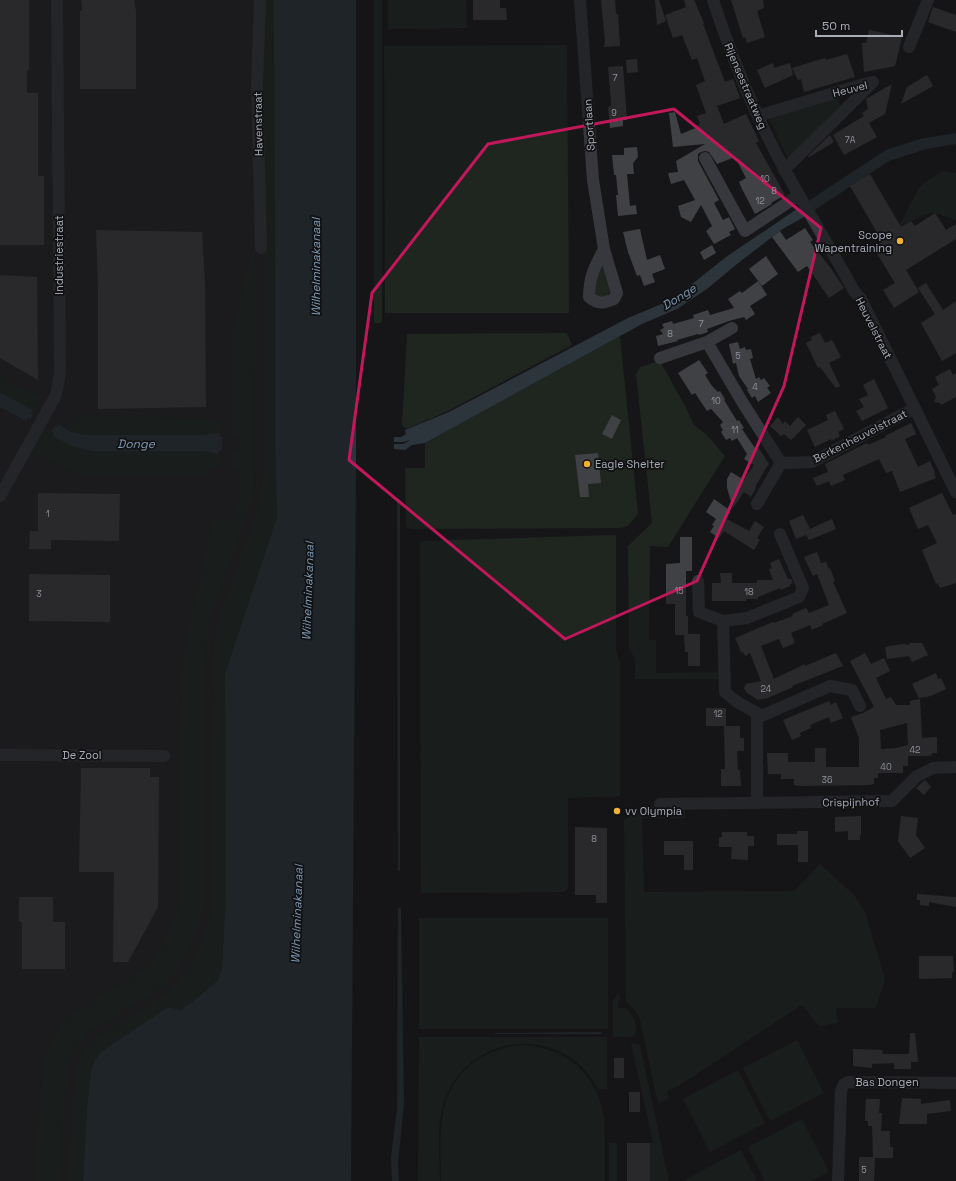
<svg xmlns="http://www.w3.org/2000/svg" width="956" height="1181" viewBox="0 0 956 1181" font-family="'Space Grotesk',sans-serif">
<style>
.built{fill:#222225}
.green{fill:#1e261f}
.water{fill:#2c353c}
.building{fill:#404145;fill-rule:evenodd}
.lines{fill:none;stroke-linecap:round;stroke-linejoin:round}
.minor{stroke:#37383d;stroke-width:12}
.marked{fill:none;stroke:#c2185b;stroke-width:3;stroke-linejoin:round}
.poi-dot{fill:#f2b134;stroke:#111113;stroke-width:1.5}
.labels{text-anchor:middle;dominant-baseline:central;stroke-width:3.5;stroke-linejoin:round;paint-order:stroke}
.number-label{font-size:9px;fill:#8e929b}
.street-label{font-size:11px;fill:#a8adb8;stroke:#111113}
.poi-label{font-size:11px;fill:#a8adb8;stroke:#111113;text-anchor:start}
.water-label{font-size:12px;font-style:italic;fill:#7f9bb3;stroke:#111113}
</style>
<rect width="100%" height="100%" fill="#161618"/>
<path class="built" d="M0,0H272L270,504L217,680L213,947L156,1009L94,1047L74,1181H0Z"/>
<path class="green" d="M266,0H274L275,441L277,517L225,674L226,892L222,968L218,980L197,998L181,1010L168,1007L102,1051L91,1071L87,1109L83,1181H68L72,1108L76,1067L82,1052L92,1040L168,993L181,978L193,959L207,927L211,912L214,642L217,624L222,609L259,504L263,471V152Z
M374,0H382V321L381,323H374Z
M388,0H466L467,28L388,29Z
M567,45L569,313H385L384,46Z
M836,96L842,108L788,159L768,116Z
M942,171L956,173V220L932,212L899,226L919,187Z
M253,251H255L256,255L254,488L252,502L209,622L205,660L203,911L200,924L187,955L175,974L163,987L86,1034L76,1048L69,1065L64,1108L60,1181H35L39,1105L44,1059L54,1036L69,1015L146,968L164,943L178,908L182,658L213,518L232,520L241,493L239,470H232L231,451H239V436H231V360L233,331L249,259Z
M603,259L611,291L607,296L597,299L593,291Z
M567,333L572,345L446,412L406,429L402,425L407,334Z
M620,336L638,514L628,526L620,528L411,529L406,527L405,468H425V443Z
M660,361L685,406L694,425L706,434L725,456L668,547L650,546L649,640H656V673L720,672L719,679H635V659L629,648L628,546L652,523L636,374L640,367Z
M0,375L42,398L33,414L31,413L32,410L0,392Z
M74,414L220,419L219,433L202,435H85L71,432Z
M44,426L72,446L92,451H203L219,454L220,468L210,469V475L204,474H79L30,452Z
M616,535V649L620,664V796L568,798V888L564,892L421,893L420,541Z
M640,806L682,807L685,810V818H642L644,892L794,891L820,864L854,895L865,912L885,979L876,1008H836L838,1023L819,1026L803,1006H800L677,1087L667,1091L669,1098L658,1104L640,1019L635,1010L626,1001L624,821Z
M419,918H608V1029H419Z
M619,993L620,1001L618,1002V1008H626C634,1016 637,1023 635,1035L631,1037H613V1000Z
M419,1037H607V1089H598C593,1081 588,1073 582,1067C540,1026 470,1042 447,1094C435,1120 440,1153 440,1181H418Z
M797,1040L824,1093L770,1121L743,1068Z
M631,1043L640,1045L669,1181H650V1143L653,1142Z
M521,1045C565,1047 597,1073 604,1117C605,1124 604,1131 605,1138C605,1152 605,1167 605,1181H441C441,1159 439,1135 443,1114C450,1073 481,1049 521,1045Z
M738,1070L765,1123L710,1152L683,1099Z
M802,1119L829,1172L811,1181H765L748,1147Z
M609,1143H617V1181H609Z
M741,1150L757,1181H687L686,1179Z"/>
<path class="water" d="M274,0H356V469L351,1181H83L87,1109L91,1071L95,1060L102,1051L168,1007L181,1010L197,998L218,980L222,968L226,892L225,674L277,517L275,441Z
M956,133V144L926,149L889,161L804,217L781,230L737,264L707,289L677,309L642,324L425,443L412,445L405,450L394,449V444H403L410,440L403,442H394V437H401L406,434L405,430L449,412L628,318L666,302L682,292L726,257L828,188L886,150L920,139Z
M0,392L32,410L31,413L33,414L30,420L28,418L26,421L0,407Z
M59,425L71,432L85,435H202L219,433L220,437H222V450H220L219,454L203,451H92L72,446L53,436L54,433L51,432L55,426L57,427Z
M399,499L400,500V870L399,871L398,870L397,500Z
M400,907L401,908L404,1103L398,1164L399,1181H392L391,1157L397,1109L398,909Z
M602,1032V1034H495V1033Z"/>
<path class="building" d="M0,0H29V70H27V93H38V176H44V245H0Z
M81,0H134L136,11V89H80V11H82V7Z
M473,0H500V8H506L507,20H473Z
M601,0H615L616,14H618L620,46L604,47L605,41Z
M655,0H659L666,21L657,25Z
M684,0H694L704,23L703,24L725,82L733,79L740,98L717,106L724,124L746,114L759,141L756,143L785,195L771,203L772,204L755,214L741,187L739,182L746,178L735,157L717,164L709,152L705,151L701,152L698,154V161L719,200L714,203L723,220L729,217L735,229L729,232L731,235L714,244L706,231L712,226L701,205L691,222L681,217L678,206L695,200L684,180L671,184L668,173L678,172L676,161L705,144L673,147L669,113L675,112L681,134L698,127V125L700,124L697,116L706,113L696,85L705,81L697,58L692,60L682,35L673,38L665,15L686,7Z
M731,0H763L764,8L757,11L765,37L747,43L745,37L743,38Z
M933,7L956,15V32L928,22Z
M869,30L902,37L895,66L864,72L862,43H866Z
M847,54L855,77L804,92L801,79L798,80L792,68L825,58L826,60Z
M637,59L638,72L627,73L626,60Z
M773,63L774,68L790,63L793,75L765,88L757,70Z
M623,66L627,120H623V126L610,128L608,107L611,106V101L608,67Z
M927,75L933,86L901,104L907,87Z
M892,84L885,114L869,123L877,137L844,155L833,135L864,116L862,113L868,109L866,99Z
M830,135L834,142L809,157L808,156Z
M637,147L638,157L633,163L634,174H627L630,206L636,205L637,214L618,216L616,195H618L616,175H614L612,155H624V148Z
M870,174L901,227L911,221L915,226L935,213L946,230L956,224V239L906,270L919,292L894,308L883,290L895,283L873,247L882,241L850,186Z
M805,228L813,240L810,242L830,267L844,288L829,298L807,266L798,272L772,237L780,231L786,240Z
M640,229L647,260L660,255L665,269L652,274L655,282L644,286L640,275L637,276L628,252L623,232Z
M96,230L202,232L205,286L206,407L98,409V288Z
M712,245L716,253L704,260L700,252Z
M766,256L778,274L762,286L749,269Z
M0,275L37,277L38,380L0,358Z
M758,281L767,295L750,306L755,314L746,320L744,317L729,321L707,329L708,332L699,335L698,334L677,340L678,341L658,346L656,336L663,334L660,330L664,328L662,324L672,321L673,324L694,318L693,315L708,310L710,315L734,308L728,299L740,291L742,293Z
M926,283L943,310L956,301V353L942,361L921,323L935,314L918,288Z
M820,333L825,343L832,340L841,357L829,363L840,386L836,388L820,367L818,368L806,343L812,340L811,337Z
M738,342L740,349L745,347L746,350L751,349L753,358L750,359L756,379L759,377L761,380L764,378L770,386L767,388L771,393L758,402L755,396L752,398L747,390L748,389L739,376L736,363L733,364L729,344Z
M699,360L708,373L705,375L712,386L718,392L720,391L725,399L724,400L737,421L739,420L744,428L742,429L755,448L758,447L769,464L764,471L765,470L755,487L756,488L751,497L744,492L733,508L727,488V479L731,472L744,480L754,465L744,459L747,454L737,438L732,441L730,438L726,440L721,432L723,430L720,425L723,422L711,409L707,411L695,393L692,395L678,373Z
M950,369L953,375L956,373V397L941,405L940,403L934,402L936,397L932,389L939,385L935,377Z
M874,379L888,408L862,421L856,411L864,407L859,399L868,395L863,385Z
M835,411L844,429L838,432L840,436L831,441V439L815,447L807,430L828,420L826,415Z
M612,415L621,420L612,439L602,434Z
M778,417L783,424L785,421L790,426L798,417L806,425L791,440L784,434L781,436L770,426Z
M911,423L916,434L905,439L918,467L930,461L935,473H934L936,478L900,492L892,471L886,473L879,459L843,475L845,480L831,486L829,481L817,486L813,478L828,472L825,464L867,443L868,445L886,437L885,436Z
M598,453L601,483L588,484L589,497H580L575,455Z
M38,493L120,494L119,541L51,540V549H29L30,531H38Z
M942,493L953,515L956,514V583L940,588L938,583L936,584L922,550L937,543L928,525L918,529L909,508Z
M714,499L731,511L727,519L749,531L755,521L764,527L757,538L760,540L754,550L724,531L719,538L710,532L714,526L712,525L716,519L706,512Z
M803,515L810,529L832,519L836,529L809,540L806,535L796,539L789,521Z
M680,537H692V571H686V616H688V634H700V666H688V652H685L684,635H675V604H666V564L680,563Z
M817,552L821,563L826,562L829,569L830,568L835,581L833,582L847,613L822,624L823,625L812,630L810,625L791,633L795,643L783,648L779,639L761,646L774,679L805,664V666L836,653L843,666L792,686L793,687L768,698L758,700L746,692L744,688L746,684L761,681L750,653L745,656L743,652H741L735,638L773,622L774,623L793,616L792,614L806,608L809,613L829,605L817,574L813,576L804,557Z
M779,559L788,579H791L793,583L790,584V586L781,590L780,588L758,597V599H746V601H712V583H721L720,573H732V583H757V580H773L769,569L772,568L770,563Z
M29,574L110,575V622L29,621Z
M909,643H922L928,655L912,662L909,656L887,659L885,647L902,644L910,645Z
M865,653L871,664L884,658L890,671L876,678L886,699L891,697L896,705H910V701L920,699L922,738L937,737V753H932V755L928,756H908V766H903V773H878V778H874V784L869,785L800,786L794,785V779H781V774H768L767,753H788V762H815V748H826V767H859V738L851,717L863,713L874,707L850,661ZM907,723L908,745L896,748L881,749L880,730Z
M936,673L938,679L941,678L946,689L931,696L919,698L912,684Z
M829,701L831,705L836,702L843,718L831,723L829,717L810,725L811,728L800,733L801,736L792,740L783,720Z
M706,708H726V726H740V738H744V751H737L738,770H740L741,786H721V769H725L724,726H706Z
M81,768H150V777H159L158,907L128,962H113L114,872H79Z
M925,780L931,787L924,795L916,788Z
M861,816V835H860V840H848V831L835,832V817Z
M901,816L918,818L916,835L925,848L910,858L898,841Z
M575,827L607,828V903H596V895H575Z
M797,831H808V862H798V845H777V834H797Z
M722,832H747V836H754V846H748V860L731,859L732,847H719V837H722Z
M664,841H693V870H684V855H664Z
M917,894L956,897V907L929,902V906L920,905V900H917Z
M19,897H53V922H65V969H22V922H19Z
M919,956H953L954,971L952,973V978L919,979Z
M910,1033H915L918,1062H911V1069H894V1063L872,1064V1068L853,1066V1049L882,1050L883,1054H909Z
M614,1058H624V1078H614Z
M629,1092H640V1112H629Z
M902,1098L921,1099V1104L950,1100L951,1111L927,1114V1124H899Z
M866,1099H880L879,1113H882L881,1131H890V1147H893V1158H875L874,1181H859V1157H873L872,1126H868V1121H865Z
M627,1143H650V1181H627Z"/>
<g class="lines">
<path class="minor" d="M260,0L257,85L261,248
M580,0L593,180L604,249L617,293L614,299C603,303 599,305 589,297C589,277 595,266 604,249
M713,0C732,58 755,116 785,170C807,211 832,250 854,291L861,299L956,492
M909,47L928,0
M758,116L864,84L873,82
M705,158L745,231L799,195
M784,170L873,82
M707,342L741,400L781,463L812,462L915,408
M660,358L707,342L732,328
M0,496L56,395L60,373L57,0
M757,504L781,463
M698,581L699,612L723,621
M757,718V713L737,702L725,692L723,621L747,618L799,597L803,588L780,534
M0,755L164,756
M757,803V718L830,686L852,690L860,706
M660,804L892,801L917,776L933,768L956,767
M838,1181L841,1091L844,1084L849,1082L956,1083"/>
</g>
<path d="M0 0H956V1181H0ZM674,109L821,228L784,386L697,581L565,639L349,460L372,293L488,144Z" fill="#161618" fill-opacity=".55" fill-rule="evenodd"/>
<path class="marked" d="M674,109L821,228L784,386L697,581L565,639L349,460L372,293L488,144Z"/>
<g class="poi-dot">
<circle cx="900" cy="241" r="4"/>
<circle cx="587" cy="464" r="4"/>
<circle cx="617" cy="811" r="4"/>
</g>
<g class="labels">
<g class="number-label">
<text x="615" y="78">7</text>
<text x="614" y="113">9</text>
<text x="850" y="140">7A</text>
<text x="765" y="179">10</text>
<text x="774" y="191">8</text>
<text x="760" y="201">12</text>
<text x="701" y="324">7</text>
<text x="670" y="334">8</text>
<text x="738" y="356">5</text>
<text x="755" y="387">4</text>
<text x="716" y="401">10</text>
<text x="735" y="430">11</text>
<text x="48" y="514">1</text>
<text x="679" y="591">15</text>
<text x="749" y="592">18</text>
<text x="39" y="594">3</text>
<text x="766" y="689">24</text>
<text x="718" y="714">12</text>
<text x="915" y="750">42</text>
<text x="886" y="767">40</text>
<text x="827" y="780">36</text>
<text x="594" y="839">8</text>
<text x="864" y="1170">5</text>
</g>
<g class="street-label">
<text transform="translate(746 86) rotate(67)">Rijensestraatweg</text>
<text transform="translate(850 89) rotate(-14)">Heuvel</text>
<text transform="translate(258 124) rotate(-91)">Havenstraat</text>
<text transform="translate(589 125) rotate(-94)">Sportlaan</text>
<text transform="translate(59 255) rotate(-90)">Industriestraat</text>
<text transform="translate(874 328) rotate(63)">Heuvelstraat</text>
<text transform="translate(860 436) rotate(-27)">Berkenheuvelstraat</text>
<text x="82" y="755">De Zool</text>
<text transform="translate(851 802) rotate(-1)">Crispijnhof</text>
<text x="887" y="1082">Bas Dongen</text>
</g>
<g class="poi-label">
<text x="892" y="235" text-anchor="end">Scope<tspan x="892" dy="13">Wapentraining</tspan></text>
<text x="595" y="464">Eagle Shelter</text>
<text x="625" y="811">vv Olympia</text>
</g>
<g class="water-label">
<text transform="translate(316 267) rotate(-90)">Wilhelminakanaal</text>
<text transform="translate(679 297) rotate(-32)">Donge</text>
<text x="136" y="444">Donge</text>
<text transform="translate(308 591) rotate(-88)">Wilhelminakanaal</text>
<text transform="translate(297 914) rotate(-88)">Wilhelminakanaal</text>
</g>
</g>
<path d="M816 30v6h86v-6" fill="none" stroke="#a8adb8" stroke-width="2"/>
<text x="822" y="30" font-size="12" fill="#a8adb8" stroke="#111113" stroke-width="3" paint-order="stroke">50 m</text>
</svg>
